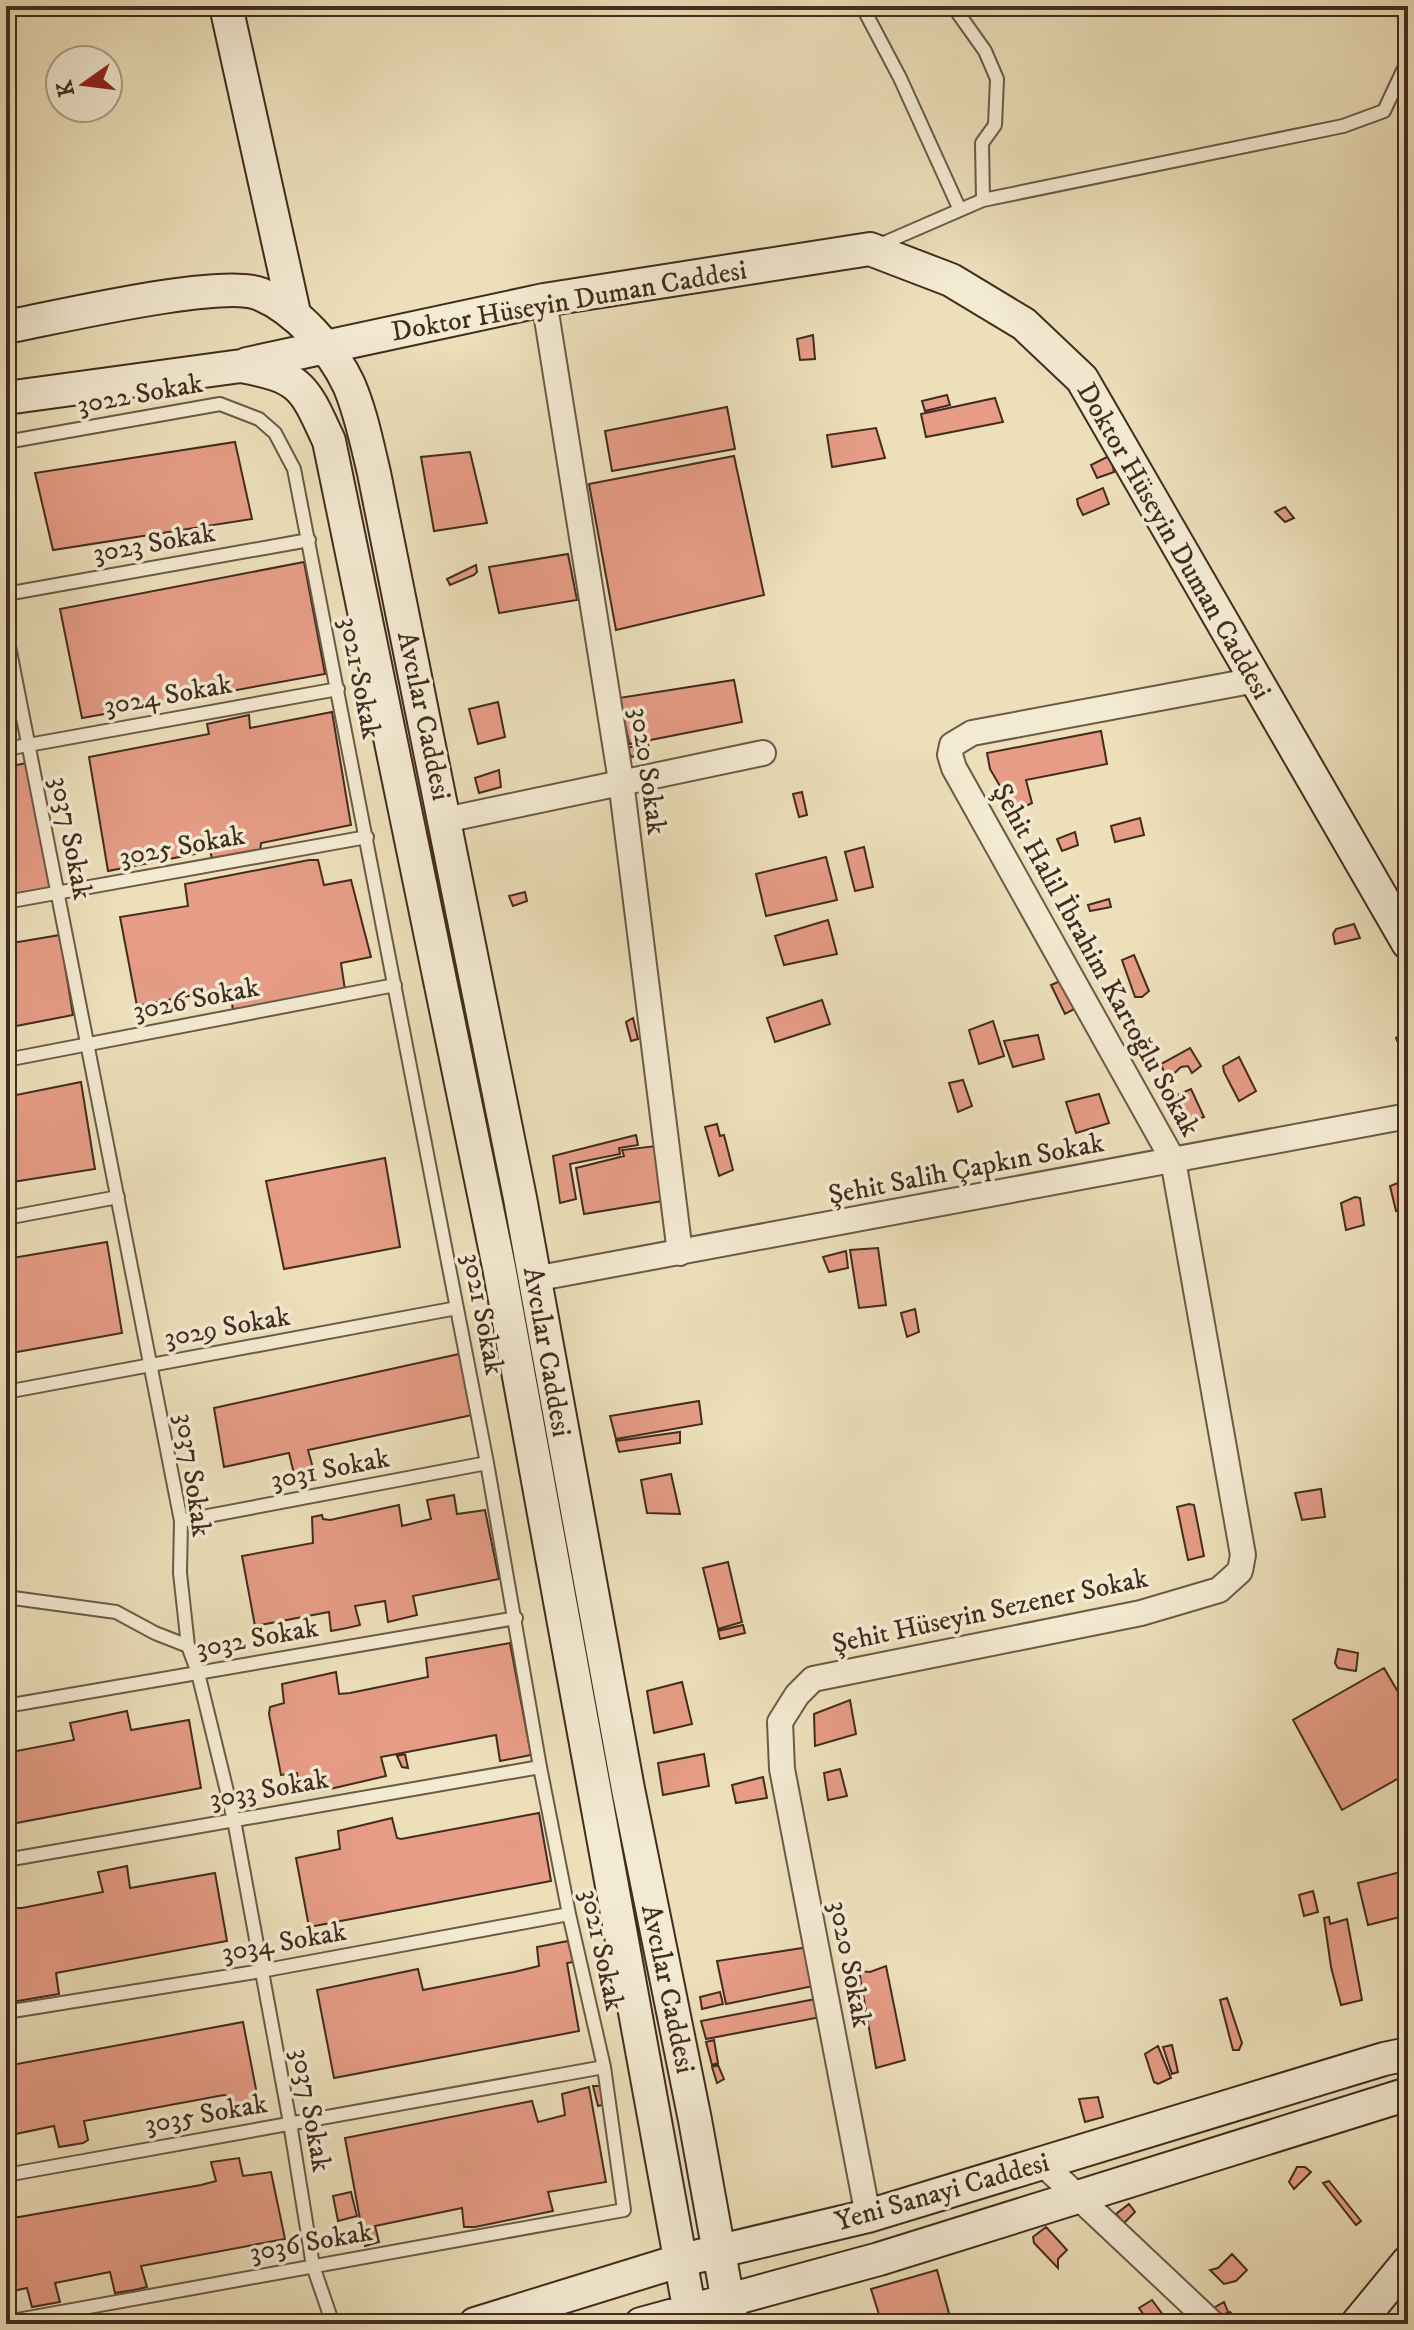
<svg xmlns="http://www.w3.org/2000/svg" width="1414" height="2330" viewBox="0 0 1414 2330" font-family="'IM FELL DW Pica',serif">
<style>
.building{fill:#e69c86;stroke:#422c1f;stroke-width:2}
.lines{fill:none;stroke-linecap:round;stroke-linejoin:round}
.service-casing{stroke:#6c5946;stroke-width:16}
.minor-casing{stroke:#6c5946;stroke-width:28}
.secondary-casing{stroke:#422c1f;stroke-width:36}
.service{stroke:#f3ead2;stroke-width:12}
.minor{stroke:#f3ead2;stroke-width:24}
.secondary{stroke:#f3ead2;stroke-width:32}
.labels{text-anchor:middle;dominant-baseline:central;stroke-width:7;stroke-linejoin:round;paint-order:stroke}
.street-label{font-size:28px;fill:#422c1f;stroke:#f3ead2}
</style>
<rect width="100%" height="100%" fill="#ecdfba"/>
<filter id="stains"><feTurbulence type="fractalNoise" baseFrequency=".0025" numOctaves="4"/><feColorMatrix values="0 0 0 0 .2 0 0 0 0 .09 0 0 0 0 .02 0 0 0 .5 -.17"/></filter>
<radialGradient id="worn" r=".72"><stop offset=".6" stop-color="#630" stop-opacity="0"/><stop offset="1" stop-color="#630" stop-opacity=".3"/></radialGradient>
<path class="building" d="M813,335L815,359L800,360L797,339Z
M947,395L950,405L925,411L922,401Z
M995,398L1003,422L926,437L921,414Z
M727,407L735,449L612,471L605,431Z
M876,428L885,458L832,467L827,435Z
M235,442L252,519L53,550L35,473Z
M470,452L487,523L434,531L421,457Z
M1111,455L1114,472L1097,478L1091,465Z
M734,456L764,595L616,630L589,484Z
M1103,488L1109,504L1083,515L1078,505L1077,499Z
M1285,507L1294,518L1285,522L1275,512Z
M568,554L577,600L499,613L489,567Z
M304,562L325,674L82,718L60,609Z
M476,565L477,572L474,575L450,585L447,579Z
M6,642L19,718L6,721Z
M734,680L742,722L630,744L629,742L619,698Z
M498,702L505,737L478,744L469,709Z
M332,712L351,825L261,843L260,852L213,862L210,851L108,871L89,757L209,734L207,724L249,715L250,728Z
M1101,731L1107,764L1026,780L1032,803L1015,812L990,769L987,753Z
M648,744L649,750L632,757L625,748Z
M27,763L54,887L6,897V767Z
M499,770L501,787L479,793L475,778Z
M802,792L807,815L799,817L793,794Z
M1140,818L1144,835L1115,842L1111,826Z
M1075,832L1078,845L1062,851L1057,839Z
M864,847L873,887L855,891L845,852Z
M826,857L837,900L766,916L756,874Z
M309,860H318L324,885L351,880L371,957L341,963L345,990L233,1011L230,988L137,1006L120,917L188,906L185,884Z
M525,892L527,901L513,906L509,896Z
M1109,899L1111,907L1090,911L1088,905Z
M828,920L837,954L784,965L775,936Z
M1354,924L1360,938L1335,944L1333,934L1336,929Z
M60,935L73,1015L6,1028V944Z
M1134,955L1149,991L1142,997H1135L1122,960Z
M1065,979L1080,1006L1065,1014L1051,985Z
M822,1000L830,1024L775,1042L767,1018Z
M633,1018L638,1039L631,1041L626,1022Z
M993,1021L1004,1056L979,1064L969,1030Z
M1408,1031V1063L1407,1064L1396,1038Z
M1038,1035L1044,1059L1013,1067L1004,1041Z
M1190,1048L1201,1066L1192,1073L1188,1066L1181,1067L1167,1080L1161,1064Z
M1239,1057L1256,1091L1239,1101L1224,1072L1223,1066Z
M963,1080L972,1106L958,1112L949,1083Z
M81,1082L95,1169L6,1183V1097Z
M1191,1089L1204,1117L1188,1121L1177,1095Z
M1099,1094L1109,1123L1076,1133L1066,1102Z
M717,1124L720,1136L724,1135L733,1170L719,1176L705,1127Z
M636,1135L638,1145L619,1148L620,1154L570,1164L576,1199L560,1203L553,1156Z
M656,1146L663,1201L584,1214L576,1168L624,1156L622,1150Z
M385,1158L400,1247L284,1269L266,1181Z
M1408,1179V1208L1396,1211L1390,1186Z
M1355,1197L1360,1198L1364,1225L1346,1230L1341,1203Z
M107,1242L122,1333L6,1354V1259Z
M878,1248L886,1305L859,1308L850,1250Z
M846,1251L848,1268L829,1272L823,1257Z
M915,1309L919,1332L907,1337L901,1313Z
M459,1354L472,1415L308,1450L313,1468L294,1474L289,1453L224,1467L214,1408Z
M699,1401L702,1424L616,1439L610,1416Z
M680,1432V1443L619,1452L616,1441Z
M671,1474L680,1514L647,1513L641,1480Z
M1321,1489L1325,1517L1302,1520L1295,1493Z
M454,1495L457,1514L485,1510L499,1579L413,1596L417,1615L388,1622L385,1601L355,1606L360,1625L347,1628L331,1631L329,1612L255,1626L242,1556L313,1543L312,1517L322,1515L323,1519L330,1520L399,1505L402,1526L431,1519L427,1500Z
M1189,1504L1194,1505L1204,1556L1188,1560L1177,1507Z
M728,1562L742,1622L718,1629L703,1568Z
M743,1625L745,1633L720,1639L718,1631Z
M510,1643L531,1755L500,1761L496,1735L381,1757L386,1776L330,1789L300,1794L297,1773L281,1775L269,1714L270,1707L284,1703L282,1684L336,1672L339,1694L350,1693L428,1677L426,1658Z
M1338,1649L1358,1653L1356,1671L1338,1668L1335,1663Z
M1384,1668L1408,1709V1773L1342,1810L1293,1720Z
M682,1682L692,1724L654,1733L647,1691Z
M850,1700L856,1734L815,1746L814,1714Z
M127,1711L131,1730L189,1720L201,1788L6,1825V1753L74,1740L70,1723Z
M405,1754L408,1768L402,1767L397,1756Z
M704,1754L709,1786L663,1795L658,1763Z
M840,1769L847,1796L828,1800L824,1773Z
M763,1777L767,1798L736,1803L732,1785Z
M539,1813L551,1881L309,1927L296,1858L340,1849L338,1831L392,1818L397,1838L401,1839Z
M127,1866L130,1888L215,1873L227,1941L56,1973L59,1994L6,2003V1888L11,1887L13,1908H22L103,1892L98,1872Z
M1408,1870V1915L1368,1925L1358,1883Z
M1313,1891L1318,1912L1304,1916L1299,1895Z
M1329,1917L1330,1924L1347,1919L1362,2000L1341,2005L1331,1967L1324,1918Z
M568,1941L573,1962L567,1963L579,2031L334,2078L317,1990L418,1969L423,1990L514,1972L539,1966L537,1947Z
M809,1947L818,1985L726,2004L717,1961Z
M886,1966L905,2060L876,2068L859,1971L870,1972Z
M720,1992L723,2004L702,2009L700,1997Z
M821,1998L826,2016L706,2039L701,2021Z
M1227,1998L1242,2043L1239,2050H1233L1220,2000Z
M243,2022L260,2110L233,2117L228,2096L224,2095L84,2121L88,2140L83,2143L59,2147L54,2126L6,2136V2066Z
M714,2040L718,2063L712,2065L706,2042Z
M1172,2045L1178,2072L1172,2074L1163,2047Z
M1158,2046L1171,2078L1158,2084L1154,2082L1145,2054Z
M718,2065L724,2079L717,2083L712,2067Z
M593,2086H602L606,2104L598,2106Z
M589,2087L606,2182L548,2192L553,2211L475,2227H464L462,2208L375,2226L379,2242L365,2246L345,2138L532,2101L538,2122L565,2115L562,2094Z
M1098,2097L1103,2117L1085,2122L1079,2099Z
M239,2158L243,2176L271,2172L285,2239L141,2266L147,2287L134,2290L115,2293L110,2272L55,2283L60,2302L32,2307L27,2288L13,2291L6,2260V2204H9L12,2217H19L201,2185L216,2181L211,2162Z
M1297,2167H1305L1311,2172L1294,2189L1289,2182Z
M1329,2181L1361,2221L1356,2225L1323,2183Z
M351,2192L357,2216L338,2221L333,2196Z
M1129,2204L1135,2212L1124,2223L1116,2214Z
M1046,2227L1067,2250L1058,2259V2268L1034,2243L1033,2237Z
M1232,2254L1247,2270L1236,2281L1224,2284L1210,2270L1218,2268Z
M937,2270L952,2324H882L871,2289Z
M1152,2300L1166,2319L1159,2324H1150L1139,2308Z
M1224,2302L1228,2312L1217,2319L1210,2310Z
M1230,2312L1242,2324L1221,2323Z"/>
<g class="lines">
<g class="service-casing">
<path id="service" d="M862,6L900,78L960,210
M953,6L985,51L997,79L995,125L982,143L983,200
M877,246L983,200L1343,126L1384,111L1408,60
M6,442L220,404L259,419L275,433L294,469L487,1463L540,1767L569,1914L604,2067L624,2210L6,2322
M6,594L309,540
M6,631L181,1521L180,1573L188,1646L198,1673L234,1820L290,2123L313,2266L333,2324
M6,749L338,689
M6,902L367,837
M6,1060L395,985
M6,1218L118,1197
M6,1392L457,1308
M181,1521L487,1463
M6,1597L116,1612L155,1633L188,1646
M6,1706L516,1618
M6,1860L540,1767
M6,2012L261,1971L569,1914
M6,2175L604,2067"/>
</g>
<g class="minor-casing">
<path id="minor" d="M544,300L621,781L680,1253
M445,820L763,753
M534,1279L1408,1116
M1042,2163L1213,2324
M868,2216L782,1769L780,1722L797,1695L813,1679L1141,1613L1219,1590L1240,1571L1243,1555L1173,1160L954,768L950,755L952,745L972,733L1256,680"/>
</g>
<g class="secondary-casing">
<path id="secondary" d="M226,6L294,313
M6,327C54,318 223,278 260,294C296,309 333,350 349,385C361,413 367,444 374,473L520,1198L628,1789L695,2120L732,2324
M247,364L544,300L870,249L951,280L1024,324L1082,379L1408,943
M6,398L241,366C302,377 304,387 329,441L499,1267L692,2324
M475,2324L682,2260L868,2216L1384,2059L1408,2054
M641,2324L879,2259L1408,2094
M1357,2324L1408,2262"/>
</g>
<use href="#service" class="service"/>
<use href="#minor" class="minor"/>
<use href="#secondary" class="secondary"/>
</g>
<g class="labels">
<g class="street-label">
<text transform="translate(569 301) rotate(-10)">Doktor Hüseyin Duman Caddesi</text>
<text transform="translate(140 394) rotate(-10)">3022 Sokak</text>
<text transform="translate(1174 541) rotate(60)">Doktor Hüseyin Duman Caddesi</text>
<text transform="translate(154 543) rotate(-10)">3023 Sokak</text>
<text transform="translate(360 678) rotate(79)">3021 Sokak</text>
<text transform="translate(168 695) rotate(-10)">3024 Sokak</text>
<text transform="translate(424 716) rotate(78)">Avcılar Caddesi</text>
<text transform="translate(648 771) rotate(82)">3020 Sokak</text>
<text transform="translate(71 838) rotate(79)">3037 Sokak</text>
<text transform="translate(182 846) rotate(-10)">3025 Sokak</text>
<text transform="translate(1096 960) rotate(61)">Şehit Halil İbrahim Kartoğlu Sokak</text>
<text transform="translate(196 999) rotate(-11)">3026 Sokak</text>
<text transform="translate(966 1169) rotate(-11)">Şehit Salih Çapkın Sokak</text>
<text transform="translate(483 1314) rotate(79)">3021 Sokak</text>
<text transform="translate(227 1327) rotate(-10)">3029 Sokak</text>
<text transform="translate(547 1352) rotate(80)">Avcılar Caddesi</text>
<text transform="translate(330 1469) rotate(-11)">3031 Sokak</text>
<text transform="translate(193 1475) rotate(82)">3037 Sokak</text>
<text transform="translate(990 1611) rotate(-12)">Şehit Hüseyin Sezener Sokak</text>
<text transform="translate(257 1638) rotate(-10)">3032 Sokak</text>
<text transform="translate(269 1789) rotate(-10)">3033 Sokak</text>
<text transform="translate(284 1942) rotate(-10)">3034 Sokak</text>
<text transform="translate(602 1950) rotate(78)">3021 Sokak</text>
<text transform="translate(850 1964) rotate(79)">3020 Sokak</text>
<text transform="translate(668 1989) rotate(78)">Avcılar Caddesi</text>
<text transform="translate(311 2110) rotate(80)">3037 Sokak</text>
<text transform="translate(206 2114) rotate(-10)">3035 Sokak</text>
<text transform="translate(942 2192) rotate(-16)">Yeni Sanayi Caddesi</text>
<text transform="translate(311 2242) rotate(-10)">3036 Sokak</text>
</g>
</g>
<rect width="1414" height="2330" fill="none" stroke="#ecdfba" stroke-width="32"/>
<rect x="8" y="8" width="1398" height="2314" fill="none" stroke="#422c1f" stroke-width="4"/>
<rect x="16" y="16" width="1382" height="2298" fill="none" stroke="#422c1f" stroke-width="2"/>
<g transform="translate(84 84) rotate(256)"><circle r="38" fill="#f3ead2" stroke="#ac9e8a" stroke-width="2"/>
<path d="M0-6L14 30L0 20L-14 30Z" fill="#8f2418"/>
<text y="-12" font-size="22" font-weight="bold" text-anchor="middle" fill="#422c1f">K</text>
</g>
<rect width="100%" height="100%" filter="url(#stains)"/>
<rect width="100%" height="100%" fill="url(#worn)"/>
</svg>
